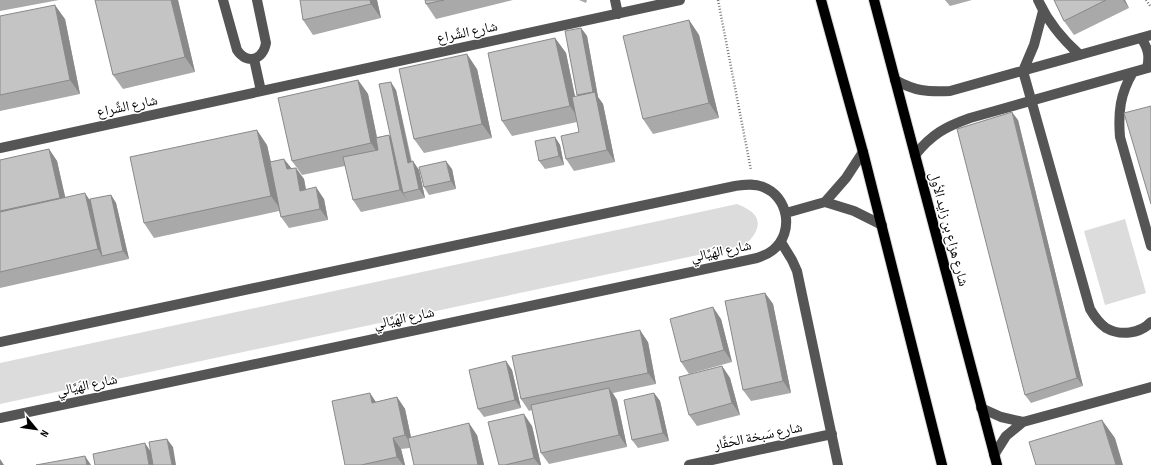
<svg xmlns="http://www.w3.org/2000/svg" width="1151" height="465" viewBox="0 0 1151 465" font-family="'Sofia Sans Condensed','Noto Naskh Arabic',sans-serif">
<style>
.green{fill:#dcdcdc}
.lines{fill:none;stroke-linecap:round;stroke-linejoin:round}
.major-casing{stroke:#dbdbdb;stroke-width:12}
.path{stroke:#777;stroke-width:2.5;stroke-dasharray:1 2;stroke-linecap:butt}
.minor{stroke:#555;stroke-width:10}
.major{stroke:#000;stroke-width:10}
.wall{fill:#a9a9a9}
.shaded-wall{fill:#898989}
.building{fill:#c4c4c4;stroke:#898989}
.labels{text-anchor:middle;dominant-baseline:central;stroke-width:3;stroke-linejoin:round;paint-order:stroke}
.street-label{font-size:14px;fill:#000;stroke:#fff}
</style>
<rect width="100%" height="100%" fill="#fff"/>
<path class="green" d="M737,204C749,209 764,216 755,233C753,237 748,242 745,245L0,404V363Z
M1125,219L1146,293L1105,305L1084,231Z"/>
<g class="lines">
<g class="major-casing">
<path id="major" d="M821,0L863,152L942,465
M874,0L997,465"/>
</g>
<path class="path" d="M718,0L751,170
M1146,0L1151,7"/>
<path class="minor" d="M223,0L237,50C247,65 263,60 266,43L257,0
M615,0L618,14
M1038,0C1048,22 1062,39 1080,55
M1043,11L1034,45L1023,71L1090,309C1094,316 1099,323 1106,328C1120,336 1140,334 1151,322
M1141,38C1148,48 1150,56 1147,68
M254,59L261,91
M1133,72C1120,94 1118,112 1120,137L1151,246
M895,80C915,91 926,92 950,91L1151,35
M0,148L680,0
M915,155C932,134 945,127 970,118L1151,67
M825,202L854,211L882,225
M786,213L825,202L846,178L863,152
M781,242L792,260L797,271L838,465
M0,342L735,186C744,185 754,183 763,187C788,196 795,232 773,250C768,254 763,256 757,258L0,418
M981,408L1001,417L1023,422
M994,455L1006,436L1023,422L1151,387
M689,465L832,434"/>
<use href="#major" class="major"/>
</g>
<path class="wall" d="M0,0H59L0,11Z
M95,0H178L195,72L123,89L113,75Z
M300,0H377L381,18L313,35L303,20Z
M425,0H513L436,19L426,4Z
M579,0H587L586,3Z
M945,0H972L950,6Z
M1054,0H1125L1129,8L1074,35L1064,21Z
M0,16L65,19L80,94L0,111Z
M689,20L699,35L719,118L653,134L643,119Z
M581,28L587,36L598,97L603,104L615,162L574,171L566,159L579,132L577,122L512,136L502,121L555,38L566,53L575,96H578Z
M477,69L492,138L424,153L414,139Z
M358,80L368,94L377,137L389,135L391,138L396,90L412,162L419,170L425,198L361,212L353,200L345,166L302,175L292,161Z
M1018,120L1083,386L1031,403L1025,395Z
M555,137L560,145L564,165L545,169L539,161Z
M267,145L271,162L291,169L304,179L306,189L324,199L328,220L289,228L281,217L279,211L154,238L144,223Z
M49,149L57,161L65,198L90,199L111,195L116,203L129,259L0,288V160Z
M452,169L456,189L429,195L424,187Z
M765,293L773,304L791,393L751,401L743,390Z
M721,319L732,362L689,374L681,362Z
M648,342L656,384L613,393L617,400L627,447L549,464L541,453L532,410L529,411L521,399Z
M506,361L512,370L521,408L484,417L478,409Z
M722,366L730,378L740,415L697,426L689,415Z
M654,393L660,401L669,441L638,448L632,440Z
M397,397L405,409L411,437L477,435L484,465H414L410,448L401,449L405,465H345L376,402Z
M532,426L541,465H499Z"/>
<path class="shaded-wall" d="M171,0H178L195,72L185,57Z
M370,0H377L381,18L371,4Z
M1123,0H1125L1129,8Z
M55,5L65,19L80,94L70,80Z
M689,20L699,35L719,118L709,103Z
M581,28L587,36L598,97L603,104L615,162L607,150L593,92Z
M555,38L566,53L580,121L570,106Z
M467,54L477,69L492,138L482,124Z
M358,80L368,94L381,158L371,143Z
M391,82L396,90L413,171L408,163Z
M1012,112L1018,120L1083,386L1077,378Z
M257,130L267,145L281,210L271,196Z
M389,135L397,147L403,193L408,201L400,190Z
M555,137L560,145L564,165L559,156Z
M49,149L57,161L68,209L60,198Z
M284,159L293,170L287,169Z
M413,161L419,170L425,198L419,189Z
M446,161L452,169L456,189L451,181Z
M296,168L304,179L308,202L300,191Z
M316,187L324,199L328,220L320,209Z
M85,193L95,208L102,256L98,249Z
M111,195L116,203L129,259L123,251Z
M765,293L773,304L791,393L783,381Z
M713,307L721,319L732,362L724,350Z
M640,330L648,342L656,384L648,373Z
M506,361L512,370L521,408L515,400Z
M722,366L730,378L740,415L732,403Z
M609,388L617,400L627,447L619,435Z
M370,393L378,405L372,403Z
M654,393L660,401L669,441L663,433Z
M397,397L405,409L413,447L405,435Z
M524,414L532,426L541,465H539L534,458Z
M1102,420L1115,438L1123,465H1116Z
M469,423L477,435L484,465H478Z
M393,438L401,449L405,465H403L397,457Z
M167,439L173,447L176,465H172Z
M145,443L153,455L155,465H149Z
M85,456L91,465H87Z
M0,459L4,465H0Z"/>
<path class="building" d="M95,0H171L185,57L113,75Z
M300,0H370L371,4L303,20Z
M425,0H444L426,4Z
M1054,0H1106L1064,21Z
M55,5L70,80L0,95V16Z
M689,20L709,103L643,119L623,36Z
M581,28L593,92L577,95L565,31Z
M555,38L570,106L502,121L488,53Z
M467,54L482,124L414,139L399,69Z
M358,80L371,143L292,161L278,98Z
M391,82L408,163L413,161L419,189L403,193L379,84Z
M595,92L607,150L566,159L561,136L579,132L572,97Z
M1151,106V204L1124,113Z
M1012,112L1077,378L1025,395L957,129Z
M257,130L271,196L144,223L130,157Z
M389,135L400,190L353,200L343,157L378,150L376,138Z
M555,137L559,156L539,161L535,141Z
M49,149L60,198L0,211V160Z
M284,159L287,169L296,168L300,191L316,187L320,209L281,217L270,162Z
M446,161L451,181L424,187L419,167Z
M85,193L98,249L0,272V212Z
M111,195L123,251L102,256L90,199Z
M765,293L783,381L743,390L725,301Z
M713,307L724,350L681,362L670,319Z
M640,330L648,373L521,399L512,356Z
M506,361L515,400L478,409L469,370Z
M722,366L732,403L689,415L679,377Z
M609,388L619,435L541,453L531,405Z
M370,393L372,403L397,397L405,435L393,438L397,457L361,465H345L332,401Z
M654,393L663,433L632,440L624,400Z
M524,414L534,458L505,465H499L488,422Z
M1102,420L1116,465H1036L1029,442Z
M469,423L478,465H414L408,438Z
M167,439L172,465H153L149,442Z
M145,443L149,465H95L93,454Z
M85,456L87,465H36Z"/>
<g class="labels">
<g class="street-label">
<text transform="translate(467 32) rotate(-12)">شارع الشِّراع</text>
<text transform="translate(127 106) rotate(-12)">شارع الشِّراع</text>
<text transform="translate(949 229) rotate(75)">شارع هزاع بن زايد الأول</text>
<text transform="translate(721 251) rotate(-12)">شارع الهَيَّالي</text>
<text transform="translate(404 318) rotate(-12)">شارع الهَيَّالي</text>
<text transform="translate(87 385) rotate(-12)">شارع الهَيَّالي</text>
<text transform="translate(758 436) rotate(-12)">شارع سَبخة الحَفَّار</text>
</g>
</g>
<g transform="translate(36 429) rotate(119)" stroke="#ffffff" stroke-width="3" paint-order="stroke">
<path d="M0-3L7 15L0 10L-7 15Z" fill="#000000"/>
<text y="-6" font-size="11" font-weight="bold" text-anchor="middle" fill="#000000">N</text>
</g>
</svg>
